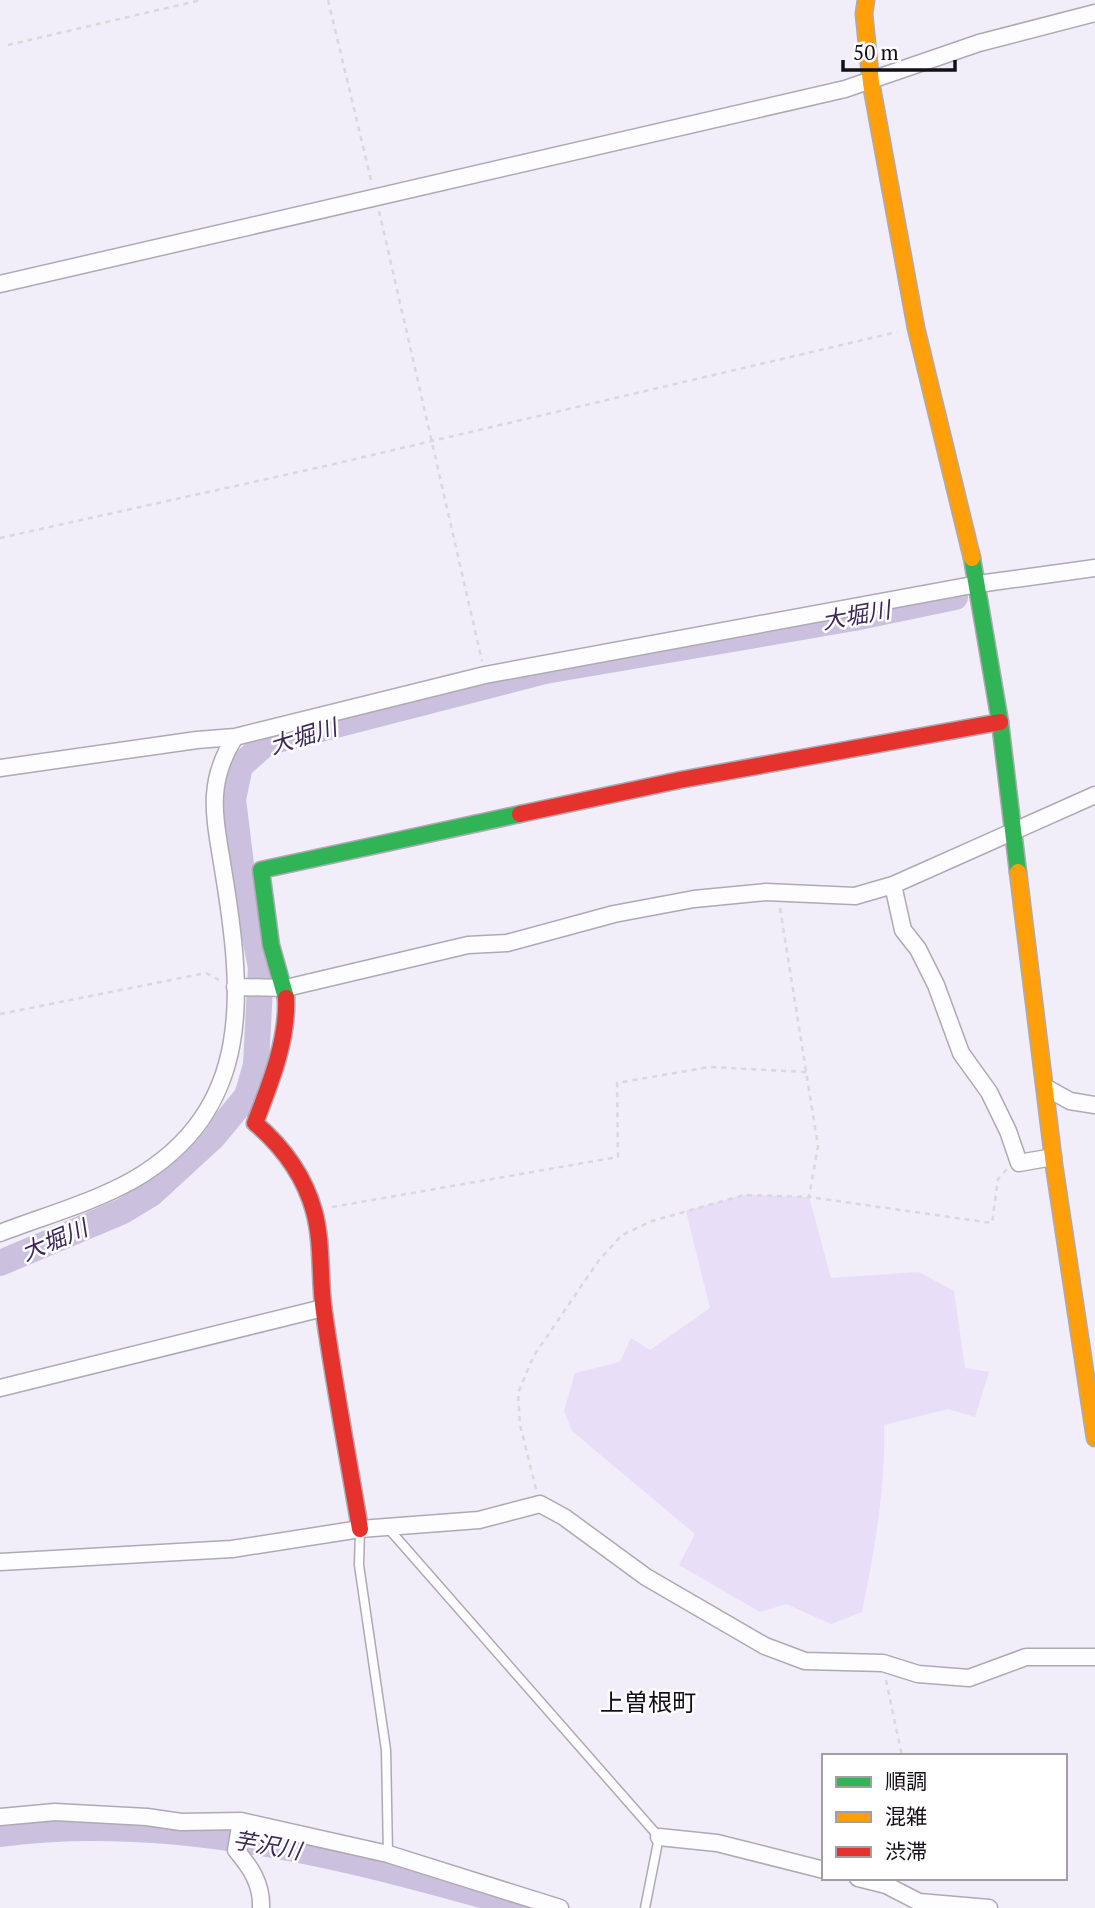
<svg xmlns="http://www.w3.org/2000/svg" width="1095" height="1908" viewBox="0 0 1095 1908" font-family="'PT Serif','Noto Sans JP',serif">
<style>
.green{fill:#e8def8}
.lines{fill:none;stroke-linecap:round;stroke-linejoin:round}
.river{stroke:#cbc0de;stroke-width:26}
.lane-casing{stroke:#aeaab4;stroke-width:11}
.street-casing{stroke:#aeaab4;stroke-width:19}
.fast-casing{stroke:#aeaab4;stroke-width:19}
.slow-casing{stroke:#aeaab4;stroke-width:19}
.jam-casing{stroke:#aeaab4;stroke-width:19}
.path{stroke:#d9d8dc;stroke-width:2.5;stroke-dasharray:5 5;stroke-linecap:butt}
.lane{stroke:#fdfcfe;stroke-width:8}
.street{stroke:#fdfcfe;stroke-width:16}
.fast{stroke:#30b455;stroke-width:16}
.slow{stroke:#ff9f0a;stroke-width:16}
.jam{stroke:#e5322d;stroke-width:16}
.labels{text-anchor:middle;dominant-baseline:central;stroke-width:5;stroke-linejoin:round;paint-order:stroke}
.water-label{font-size:23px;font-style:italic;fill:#3c2756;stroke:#fff}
.quarter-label{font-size:24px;fill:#130f18;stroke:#fff}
</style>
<rect width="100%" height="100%" fill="#f1edf9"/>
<path class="green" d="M744,1195L809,1197L831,1278L919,1272L954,1291L965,1368L989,1372L975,1417L948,1409L884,1425C886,1489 874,1550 862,1612L831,1624L786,1604L760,1612L679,1565L695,1534L572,1431L564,1411L575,1373L620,1362L631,1338L650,1350L710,1308L686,1211Z"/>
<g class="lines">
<path class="river" d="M0,1263L123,1211L151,1194L213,1137L247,1096L256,1065L261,967L243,881L233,799L240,766L266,743L545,671L854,618L955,597
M0,1834C177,1810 359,1860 528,1908"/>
<g class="lane-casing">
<path id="lane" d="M388,1528L659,1837L645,1908
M360,1530L359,1565L386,1750L388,1854"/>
</g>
<g class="street-casing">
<path id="street" d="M0,284L845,89L979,43L1095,13
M0,768L197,740L235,737L485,675L978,584L1095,568
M893,885L903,930L918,949L936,985L961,1053L989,1092L1008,1131L1019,1163L1053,1157
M235,987L286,988L468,945L507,943L614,914L694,899L766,892L855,896L893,885L1095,795
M1045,1087L1070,1101L1095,1105
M0,1233C44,1216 92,1203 133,1180C256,1109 243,991 223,869C215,818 205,784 235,737
M0,1388L323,1308
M0,1562L232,1549L360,1529L479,1520L540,1504L564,1517L646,1577L765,1646L805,1661L883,1663L918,1674L969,1678L1026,1657H1095
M0,1817L55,1812L147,1817L181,1822L241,1821L388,1854L560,1908
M241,1821L236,1850C251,1868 262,1884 261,1908
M659,1837L717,1843L824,1870
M858,1878L886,1885L919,1902L989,1908"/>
</g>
<g class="fast-casing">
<path id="fast" d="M972,558L1000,722L1018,872
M286,998L271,945L261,870L520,814"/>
</g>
<g class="slow-casing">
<path id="slow" d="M866,0L864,14L871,83L916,328L972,558
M1018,872L1054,1165L1095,1438"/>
</g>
<g class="jam-casing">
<path id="jam" d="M520,814L680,780L1000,722
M286,998C288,1040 270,1084 255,1123C282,1146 304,1175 314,1211C323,1244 319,1279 324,1312C334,1384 348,1457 360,1529"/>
</g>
<path class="path" d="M328,0L372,184
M8,45L201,0
M379,211L482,661
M0,538L321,467L897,332
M780,908L818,1146L809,1197L992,1223L998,1179L1007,1169
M0,1014L206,973L219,980
M332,1207L618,1157L617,1083L709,1067L808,1072
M536,1489L520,1425L518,1393L533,1357L599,1260L622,1235L652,1221L744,1195L809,1197
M886,1680L902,1756"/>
<use href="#lane" class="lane"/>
<use href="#street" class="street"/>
<use href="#fast" class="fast"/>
<use href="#slow" class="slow"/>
<use href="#jam" class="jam"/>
</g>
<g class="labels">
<g class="water-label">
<text transform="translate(856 615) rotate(-10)">大堀川</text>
<text transform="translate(303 736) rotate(-17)">大堀川</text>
<text transform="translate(54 1240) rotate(-23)">大堀川</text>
<text transform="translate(267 1845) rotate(10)">芋沢川</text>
</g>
<g class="quarter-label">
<text x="648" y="1702">上曽根町</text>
</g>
</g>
<rect x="822" y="1754" width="245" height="126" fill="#ffffff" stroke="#a19fa3" stroke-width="2"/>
<rect x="836" y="1777" width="35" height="10" fill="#30b455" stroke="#a19fa3" stroke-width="2"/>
<text x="885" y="1789" font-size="21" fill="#130f18">順調</text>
<rect x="836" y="1812" width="35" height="10" fill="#ff9f0a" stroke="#a19fa3" stroke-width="2"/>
<text x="885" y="1824" font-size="21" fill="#130f18">混雑</text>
<rect x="836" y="1847" width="35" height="10" fill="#e5322d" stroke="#a19fa3" stroke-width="2"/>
<text x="885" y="1859" font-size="21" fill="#130f18">渋滞</text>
<path d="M843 60v10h112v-10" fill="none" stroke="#130f18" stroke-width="3.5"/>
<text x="853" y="60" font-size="21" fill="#130f18" stroke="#ffffff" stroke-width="5" paint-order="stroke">50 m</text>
</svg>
